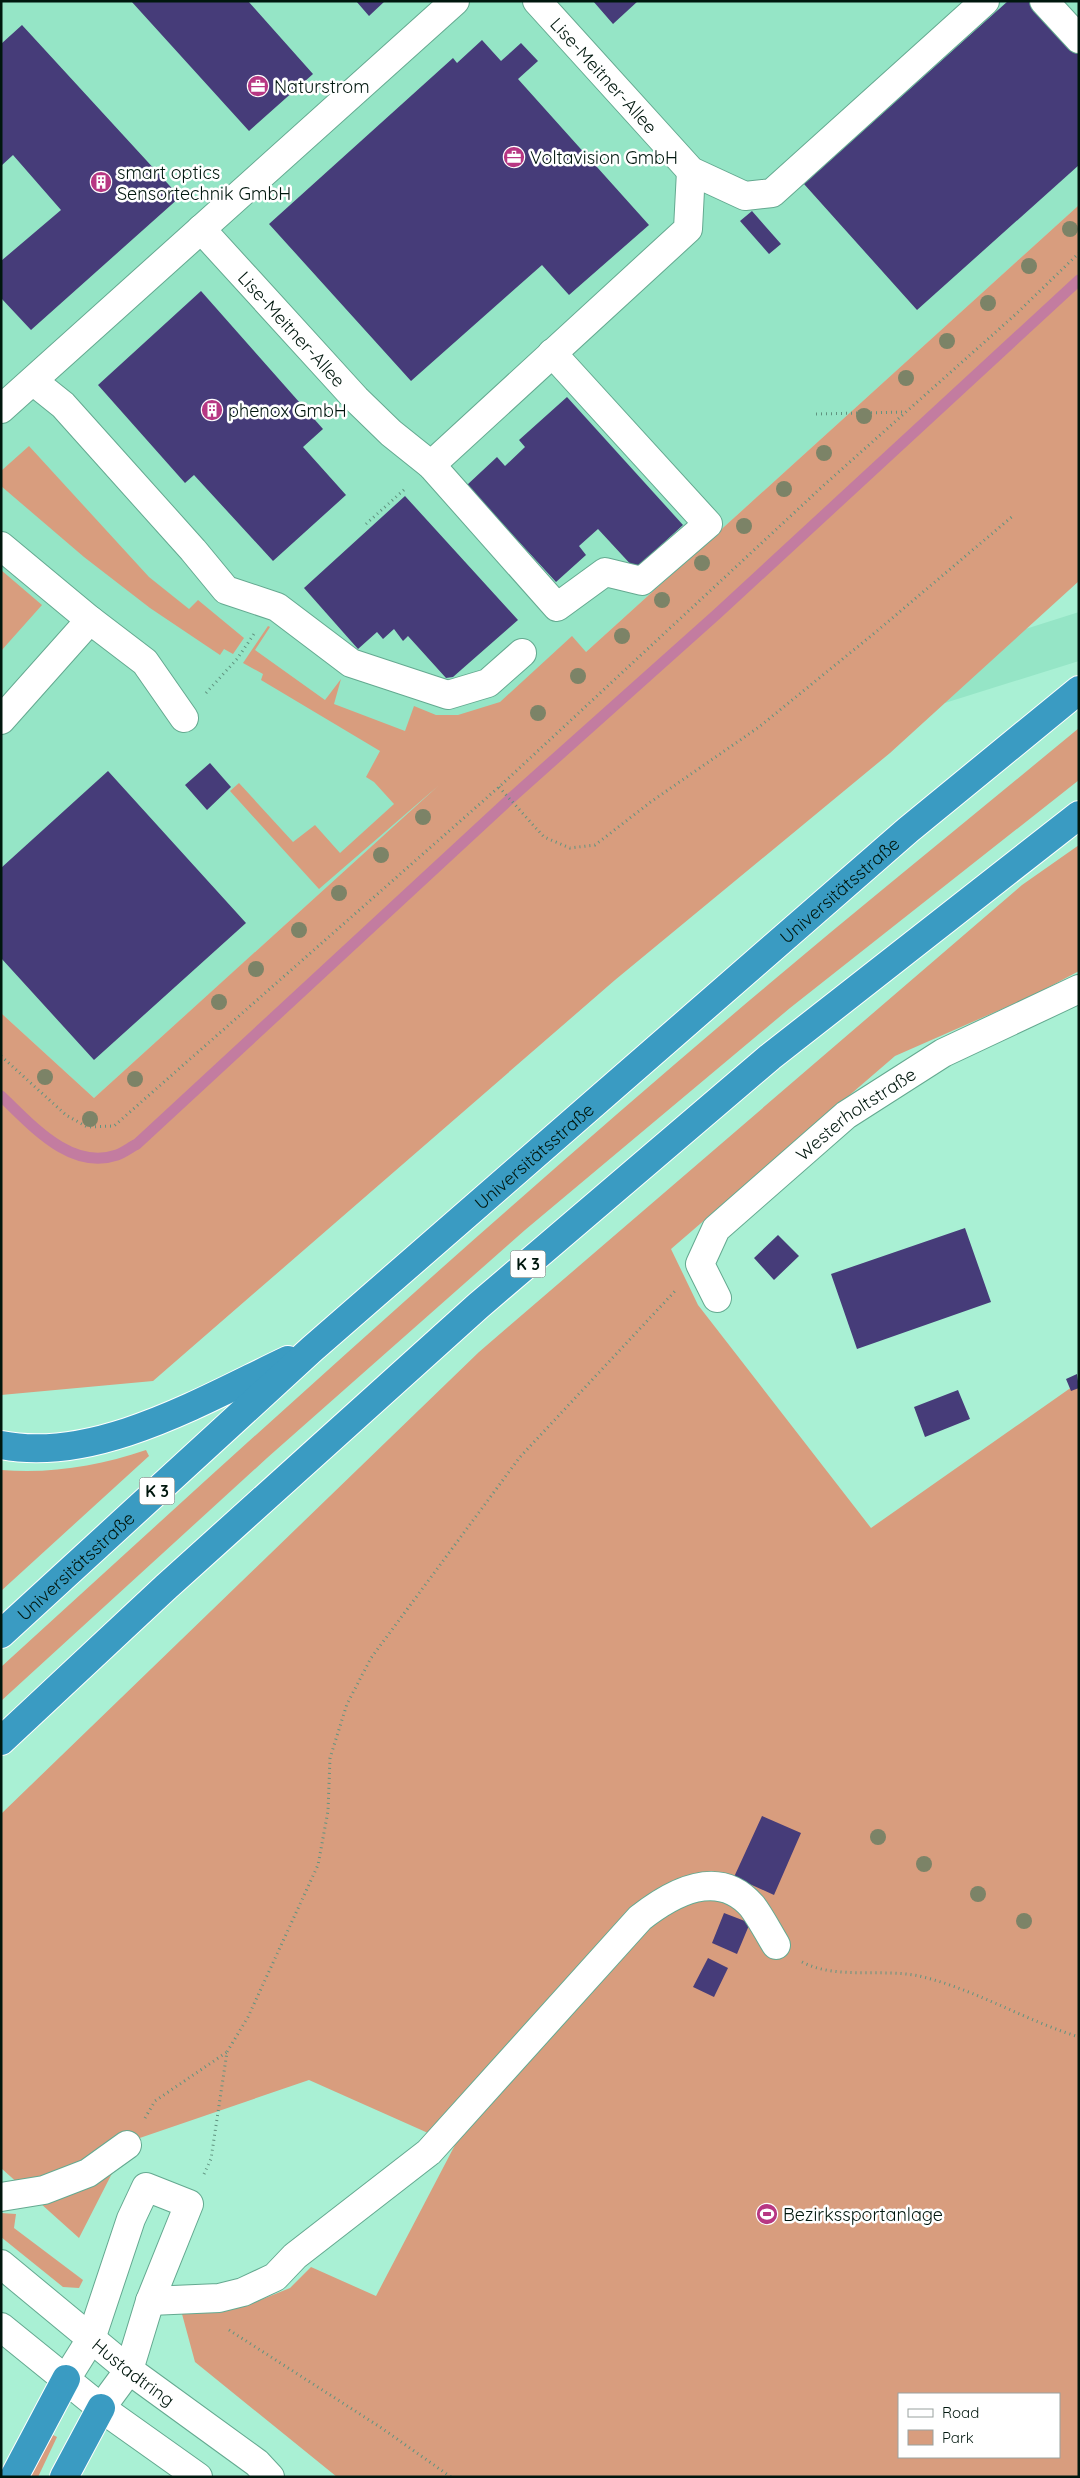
<svg xmlns="http://www.w3.org/2000/svg" width="1080" height="2478" viewBox="0 0 1080 2478" font-family="Quicksand,sans-serif">
<style>
.built{fill:#95e5c6}
.green{fill:#d89d7e;fill-rule:evenodd}
.lines{fill:none;stroke-linecap:round;stroke-linejoin:round}
.stream{stroke:#c37ca0;stroke-width:11}
.building{fill:#463c79}
.minor-casing{stroke:#64a990;stroke-width:30}
.highway-casing{stroke:#fff;stroke-width:30}
.path{stroke:#60937f;stroke-width:3;stroke-dasharray:1 4;stroke-linecap:butt}
.minor{stroke:#fff;stroke-width:28}
.highway{stroke:#3a9bc2;stroke-width:28}
.tree{fill:#7c8367}
.labels{text-anchor:middle;dominant-baseline:central;stroke-width:5;stroke-linejoin:round;paint-order:stroke}
.shield{fill:#fff;stroke:#4c5d56;stroke-width:1}
.shield-label{font-size:16px;font-weight:bold;fill:#00170e}
.street-label{font-size:18px;fill:#00170e;stroke:#fff}
.poi-label{font-size:18px;fill:#00170e;stroke:#fff;text-anchor:start}
</style>
<rect width="100%" height="100%" fill="#a9f0d4"/>
<path class="built" d="M1,1H1079V205L94,1098L1,1013Z
M1079,612V661L932,707L918,663Z"/>
<path class="green" d="M1079,205V581L890,753L615,980L153,1381L1,1395V1013L94,1098L438,786L319,889L230,791L239,783L293,842L315,825L340,853L394,804L374,782L366,777L380,751L261,680L263,674L243,663L268,626L270,627L255,650L325,700L341,679L334,704L405,731L414,706L436,715H458L500,702L572,636L586,652Z
M29,446L149,577L189,609L198,600L244,638L233,654L224,649L220,655L150,608L84,557L1,486V471Z
M1,570L42,605L1,651Z
M1079,728V780L790,1008L525,1230L267,1458L1,1701V1667C254,1436 507,1205 769,984C871,898 975,814 1079,728Z
M1079,845V971L1036,994L895,1056L671,1249L698,1305L871,1528L1079,1382V2477H337L195,2362L182,2314L250,2304L290,2288L311,2267L376,2296L455,2145L309,2080L128,2142L79,2238L1,2168V1814L479,1352L1022,885ZM899,2394H1059V2457H899Z
M146,1450L149,1456L1,1591V1470C52,1474 98,1466 146,1450Z
M1,2213L16,2214L14,2228L83,2280L79,2288L63,2287L1,2237Z
M49,2433L57,2437L38,2477H29Z"/>
<g class="lines">
<path class="stream" d="M1,1096C31,1124 70,1171 117,1155C123,1153 131,1147 137,1144L510,799L717,614L1079,280"/>
</g>
<path class="building" d="M131,1H248L313,74L249,131Z
M356,1H385L369,16Z
M593,1H638L613,24Z
M1008,1H1031L1079,54V165L917,310L804,184Z
M22,25L180,197L31,330L1,298V261L61,210L13,155L1,166V44Z
M482,40L501,61L521,43L538,61L518,79L649,225L569,295L542,265L411,381L269,224L453,58L457,63Z
M752,211L781,244L769,254L740,221Z
M201,291L323,429L303,447L346,495L273,561L194,475L185,483L98,385Z
M567,397L683,525L635,569L598,529L579,546L586,555L556,582L467,485L497,457L505,466L525,447L519,440Z
M405,496L518,620L453,677L446,678L408,636L403,641L394,629L383,639L377,632L358,649L304,588Z
M210,763L231,787L207,810L185,785Z
M108,771L246,923L94,1060L1,958V868Z
M965,1228L991,1302L857,1349L831,1274Z
M778,1235L799,1256L774,1280L754,1258Z
M1077,1374L1079,1388L1071,1391L1066,1379Z
M958,1390L970,1419L925,1437L914,1407Z
M762,1816L801,1833L774,1895L734,1877Z
M724,1913L750,1923L737,1954L712,1943Z
M708,1958L728,1968L714,1997L693,1987Z"/>
<g class="lines">
<g class="minor-casing">
<g id="minor">
<path id="s1" d="M537,1L691,171L745,196L772,193L985,1"/>
<path d="M1044,1L1079,39"/>
<path id="s2" d="M201,229L356,399L391,433L431,465L557,607L605,572L642,581L708,524L552,353"/>
<path d="M33,381L63,405L193,550L226,590L277,607L351,663L448,695L488,683L522,653"/>
<path d="M1,409L455,1"/>
<path d="M431,465L688,229L691,171"/>
<path d="M1,546L90,620L145,662L184,718"/>
<path d="M1,720L90,620"/>
<path id="s3" d="M717,1298L700,1264L716,1229L846,1115L943,1053L1079,989"/>
<path d="M1,2197L44,2190L88,2173L127,2145"/>
<path id="s4" d="M1,2264L129,2370L257,2463L270,2477"/>
<path d="M150,2301L219,2298L243,2292L275,2277L295,2256L429,2152L640,1918C672,1893 718,1867 752,1906C761,1918 768,1932 776,1945"/>
<path d="M1,2327L101,2408L198,2477"/>
<path d="M66,2379L91,2339L131,2219L146,2187L189,2204L150,2301L129,2370L101,2408"/>
</g>
</g>
<g class="highway-casing">
<g id="highway">
<path d="M1,1445C96,1464 205,1399 288,1360"/>
<path id="s5" d="M1,1634L312,1349L908,830L1079,690"/>
<path d="M1,1741L166,1587L478,1306L770,1057L1079,815"/>
<path d="M14,2477L66,2379"/>
<path d="M64,2477L101,2408"/>
</g>
</g>
<path class="path" d="M816,414L906,412
M366,524L406,488
M206,693L237,659L254,634
M499,787L544,837L570,848L595,845L652,801L759,727L877,631L1014,515
M1,1056L66,1115L87,1127L114,1126L499,787L824,485L1016,314L1079,253
M802,1962C837,1980 881,1968 919,1976C975,1989 1024,2020 1079,2037
M145,2118L155,2101L227,2052
M204,2174L211,2159L227,2052L248,2017L318,1865L328,1811L330,1758L347,1704L371,1658L520,1457L676,1290
M229,2330L380,2427L451,2477"/>
<use href="#minor" class="minor"/>
<use href="#highway" class="highway"/>
</g>
<g class="tree">
<circle cx="1070" cy="229" r="8"/>
<circle cx="1029" cy="266" r="8"/>
<circle cx="988" cy="303" r="8"/>
<circle cx="947" cy="341" r="8"/>
<circle cx="906" cy="378" r="8"/>
<circle cx="864" cy="416" r="8"/>
<circle cx="824" cy="453" r="8"/>
<circle cx="784" cy="489" r="8"/>
<circle cx="744" cy="526" r="8"/>
<circle cx="702" cy="563" r="8"/>
<circle cx="662" cy="600" r="8"/>
<circle cx="622" cy="636" r="8"/>
<circle cx="578" cy="676" r="8"/>
<circle cx="538" cy="713" r="8"/>
<circle cx="423" cy="817" r="8"/>
<circle cx="381" cy="855" r="8"/>
<circle cx="339" cy="893" r="8"/>
<circle cx="299" cy="930" r="8"/>
<circle cx="256" cy="969" r="8"/>
<circle cx="219" cy="1002" r="8"/>
<circle cx="45" cy="1077" r="8"/>
<circle cx="135" cy="1079" r="8"/>
<circle cx="90" cy="1119" r="8"/>
<circle cx="878" cy="1837" r="8"/>
<circle cx="924" cy="1864" r="8"/>
<circle cx="978" cy="1894" r="8"/>
<circle cx="1024" cy="1921" r="8"/>
</g>
<defs>
<g id="office-disc" transform="scale(1.125)"><circle r="9.5" fill="#b73783" stroke="#fff"/><path d="M-6-3h4V-5.5h4V-3h4V5H-6ZM-1-4.5V-3h2v-1.5ZM-6 0V1H6V0Z" fill="#fff"/></g>
<g id="building-disc" transform="scale(1.125)"><circle r="9.5" fill="#b73783" stroke="#fff"/><path d="M-4-6H4V6H1V3H-1V6H-4ZM-2.5-4.3h1.7v1.8h-1.7ZM.8-4.3h1.7v1.8H.8ZM-2.5-1h1.7V.8h-1.7ZM.8-1h1.7V.8H.8Z" fill="#fff"/></g>
<g id="stadium-disc" transform="scale(1.125)"><circle r="9.5" fill="#b73783" stroke="#fff"/><path d="M0-5a6.5 5 0 1 0 0 10a6.5 5 0 1 0 0-10ZM-3.5-1.8h7v3.6h-7Z" fill="#fff"/></g>
</defs>
<g fill-rule="evenodd">
<use href="#office-disc" x="258" y="86"/>
<use href="#office-disc" x="514" y="157"/>
<use href="#building-disc" x="101" y="182"/>
<use href="#building-disc" x="212" y="410"/>
<use href="#stadium-disc" x="767" y="2214"/>
</g>
<g class="labels">
<g class="shield">
<rect x="510.5" y="1250.5" width="35" height="27" rx="4"/>
<rect x="139.5" y="1477.5" width="35" height="27" rx="4"/>
</g>
<g class="shield-label">
<text x="528" y="1264">K 3</text>
<text x="157" y="1491">K 3</text>
</g>
<g class="street-label">
<text stroke="none"><textPath href="#s1" startOffset="100">Lise-Meitner-Allee</textPath></text>
<text stroke="none"><textPath href="#s2" startOffset="135">Lise-Meitner-Allee</textPath></text>
<text stroke="none"><textPath href="#s5" startOffset="1121">Universitätsstraße</textPath></text>
<text stroke="none"><textPath href="#s3" startOffset="258">Westerholtstraße</textPath></text>
<text stroke="none"><textPath href="#s5" startOffset="716">Universitätsstraße</textPath></text>
<text stroke="none"><textPath href="#s5" startOffset="101">Universitätsstraße</textPath></text>
<text stroke="none"><textPath href="#s4" startOffset="171">Hustadtring</textPath></text>
</g>
<g class="poi-label">
<text x="274" y="86">Naturstrom</text>
<text x="530" y="157">Voltavision GmbH</text>
<text x="117" y="172">smart optics<tspan x="117" dy="21">Sensortechnik GmbH</tspan></text>
<text x="228" y="410">phenox GmbH</text>
<text x="783" y="2214">Bezirkssportanlage</text>
</g>
</g>
<rect width="1080" height="2478" fill="none" stroke="#00170e" stroke-width="5"/>
<rect x="898" y="2393" width="162" height="65" fill="#ffffff" stroke="#99a29f"/>
<rect x="908" y="2409" width="25" height="8" fill="#ffffff" stroke="#99a29f"/>
<text x="942" y="2418" font-size="15" fill="#00170e">Road</text>
<rect x="908" y="2430" width="25" height="15" fill="#d89d7e" stroke="#99a29f"/>
<text x="942" y="2443" font-size="15" fill="#00170e">Park</text>
</svg>
